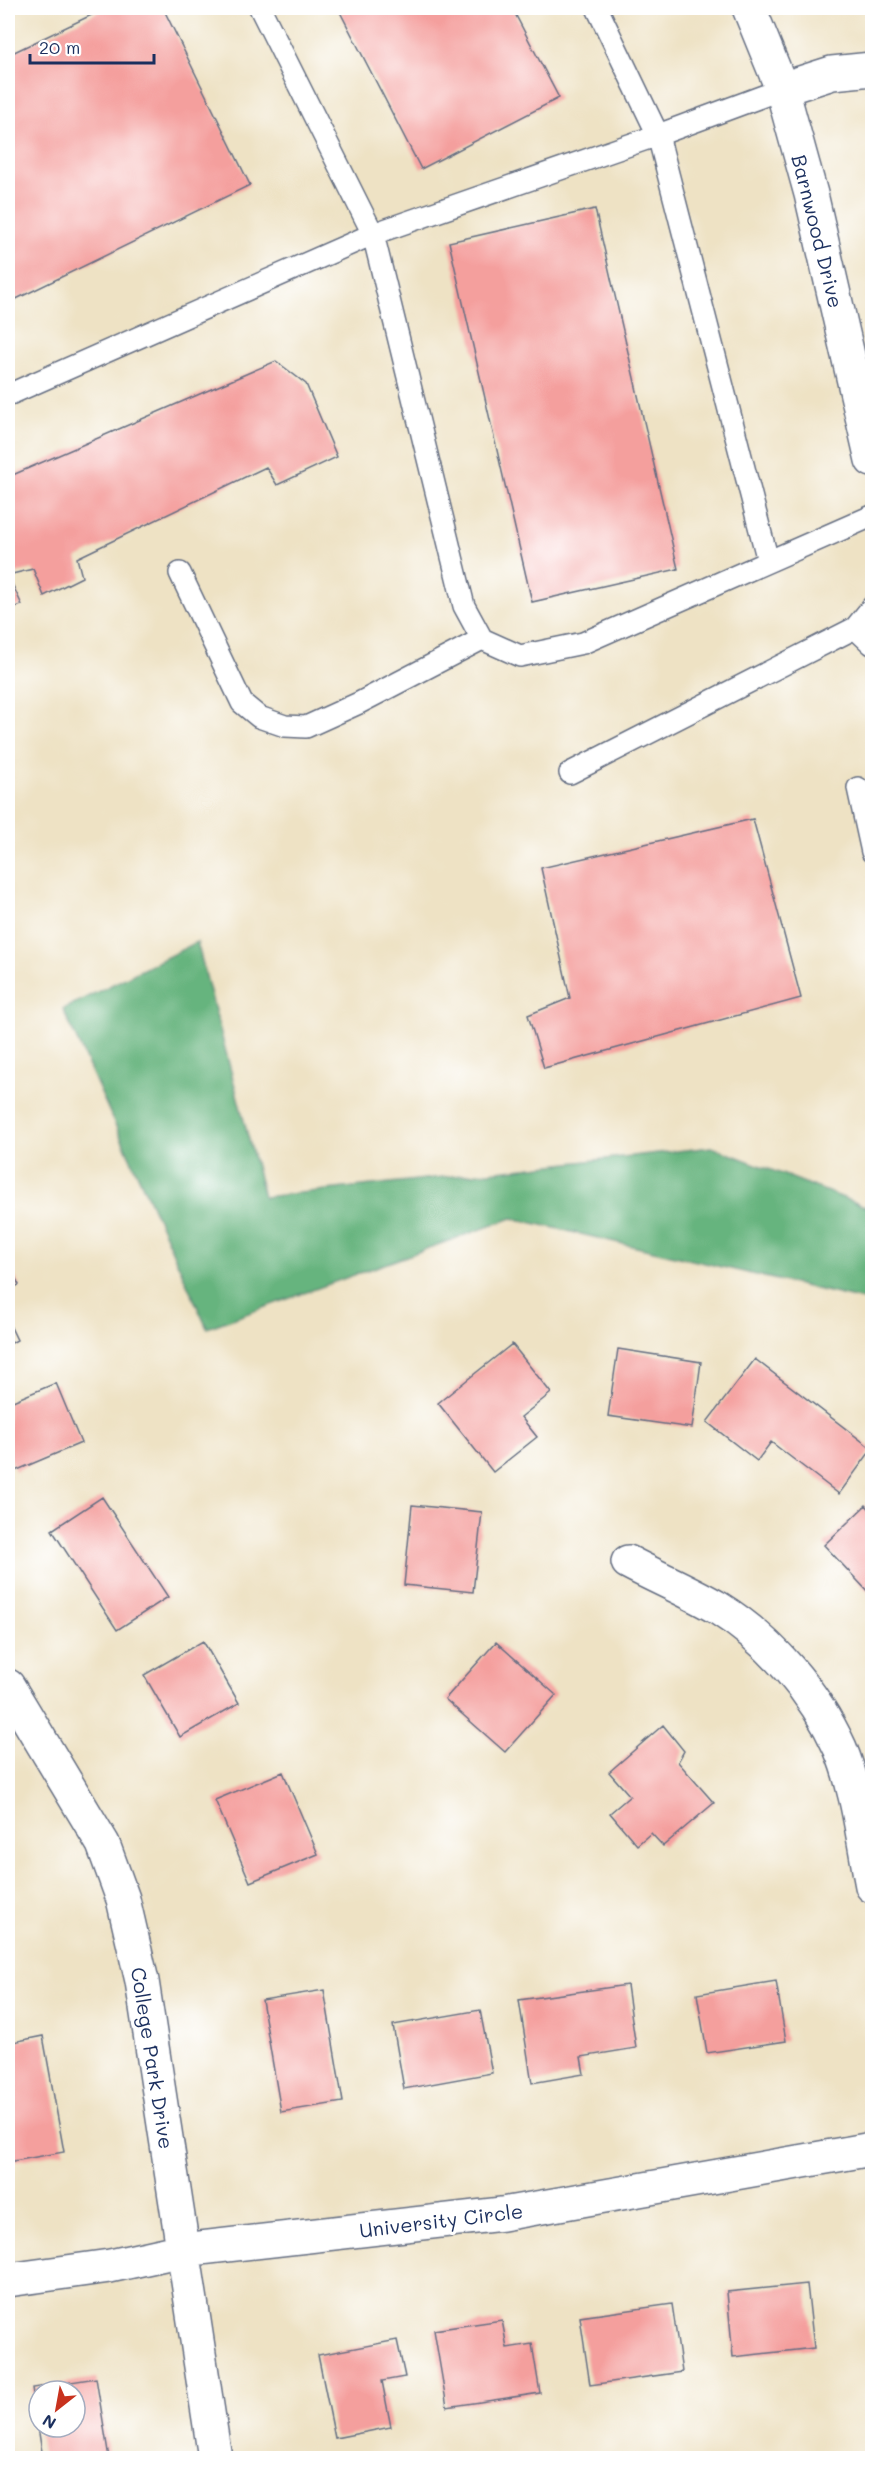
<svg xmlns="http://www.w3.org/2000/svg" width="880" height="2466" viewBox="0 0 880 2466" font-family="Mali,sans-serif">
<style>
.forest{fill:#66b47e;stroke:#40726e;stroke-width:1.5}
.building{fill:#f49f9d}
.lines{fill:none;stroke-linecap:round;stroke-linejoin:round}
.lane-casing{stroke:#656e82;stroke-width:24}
.street-casing{stroke:#656e82;stroke-width:36}
.lane{stroke:#fff;stroke-width:21}
.street{stroke:#fff;stroke-width:33}
.labels{text-anchor:middle;dominant-baseline:central;stroke-width:6;stroke-linejoin:round;paint-order:stroke}
.street-label{font-size:20px;fill:#1b2f5e;stroke:#fff}
</style>
<rect width="100%" height="100%" fill="#fff"/>
<filter id="ink" filterUnits="userSpaceOnUse"><feTurbulence type="fractalNoise" baseFrequency=".0167" numOctaves="2"/><feDisplacementMap in="SourceGraphic" scale="12" xChannelSelector="R" yChannelSelector="G"/><feConvolveMatrix kernelMatrix="1 2 1 2 8 2 1 2 1" color-interpolation-filters="sRGB"/></filter>
<filter id="wash" filterUnits="userSpaceOnUse"><feTurbulence type="fractalNoise" baseFrequency=".008" numOctaves="4" result="noise"/><feDisplacementMap in="SourceGraphic" scale="24" xChannelSelector="R" yChannelSelector="G"/><feGaussianBlur stdDeviation="1.35" result="paint"/><feColorMatrix in="noise" values="0 0 0 0 0 0 0 0 0 0 0 0 0 0 0 0 0 1.4 0 .05"/><feComposite in="paint" operator="in"/></filter>
<g filter="url(#wash)">
<rect width="100%" height="100%" fill="#eee2c4"/>
<path class="forest" d="M197,942L264,1197L712,1147L872,1209V1302L512,1218L207,1328L63,1009Z"/>
<g id="blocks">
<path class="building" d="M106,8H163L250,185L8,303V55Z
M338,8H512L559,98L421,169Z
M595,209L678,569L532,602L449,242Z
M276,361L306,384L337,457L277,485L266,467L77,558L82,577L44,596L33,569L8,575L22,605L8,609V477Z
M753,819L801,998L544,1068L528,1015L570,998L541,868Z
M8,1263L19,1285L8,1290Z
M8,1321L17,1340L8,1345Z
M512,1344L551,1393L521,1417L537,1437L493,1472L438,1403Z
M618,1349L701,1362L692,1428L608,1416Z
M755,1359L872,1449L839,1494L771,1442L757,1461L707,1422Z
M56,1383L81,1443L15,1471L8,1453V1403Z
M102,1497L168,1597L117,1630L52,1530Z
M412,1505L482,1512L473,1592L404,1585Z
M866,1505L872,1512V1596L824,1545Z
M203,1641L239,1703L180,1737L144,1675Z
M496,1642L556,1695L505,1752L445,1699Z
M663,1725L684,1751L678,1762L714,1803L663,1846L651,1833L637,1845L610,1813L630,1796L609,1772Z
M283,1772L318,1854L250,1882L215,1800Z
M776,1981L786,2041L707,2053L697,1994Z
M627,1985L636,2048L581,2057L584,2074L532,2083L519,2000Z
M324,1990L343,2102L281,2112L262,2000Z
M480,2010L492,2073L404,2089L393,2025Z
M43,2036L64,2152L8,2162V2043Z
M807,2284L814,2348L733,2357L727,2292Z
M672,2304L682,2372L590,2385L580,2317Z
M502,2320L507,2348L532,2344L540,2393L447,2407L434,2330Z
M397,2340L405,2377L382,2381L391,2427L335,2438L318,2355Z
M96,2378L109,2458H43L38,2427H75V2391H39L38,2423L32,2388Z"/>
</g>
</g>
<g filter="url(#ink)">
<use href="#blocks" fill-opacity="0" stroke="#656e82" stroke-width="1.5"/>
<g class="lines">
<g class="lane-casing">
<path id="lane" d="M260,8L373,234L658,135L768,561
M597,8L658,135L782,89
M8,395L373,234L464,606L482,639L520,656L583,643L872,516
M180,573L242,703L259,717L285,726L306,727L359,703L482,639
M855,628L872,644
M570,773L855,628L872,607
M858,788L872,852"/>
</g>
<g class="street-casing">
<path id="street" d="M749,8L782,89L811,194L872,460
M782,89L832,73L872,69
M628,1562C658,1578 689,1591 718,1608C771,1641 814,1691 840,1748C858,1791 863,1841 872,1886
M8,1686L103,1844L123,1899L142,1981L215,2458
M8,2280L110,2266L183,2250L502,2214L872,2149"/>
</g>
<use href="#lane" class="lane"/>
<use href="#street" class="street"/>
</g>
</g>
<g class="labels">
<g class="street-label">
<text transform="translate(818 231) rotate(76)">Barnwood Drive</text>
<text transform="translate(153 2058) rotate(81)">College Park Drive</text>
<text transform="translate(441 2220) rotate(-7)">University Circle</text>
</g>
</g>
<rect width="880" height="2466" fill="none" stroke="#fff" stroke-width="30"/>
<g transform="translate(57 2409) rotate(211)"><circle r="28" fill="#ffffff" stroke="#a4acbf" stroke-width="1.5"/>
<path d="M0-4.5L10 22L0 15L-10 22Z" fill="#c8321e"/>
<text y="-9" font-size="16" font-weight="bold" text-anchor="middle" fill="#1b2f5e">N</text>
</g>
<path d="M30 54v9h124v-9" fill="none" stroke="#1b2f5e" stroke-width="3"/>
<text x="39" y="54" font-size="18" fill="#1b2f5e" stroke="#ffffff" stroke-width="4.5" paint-order="stroke">20 m</text>
</svg>
